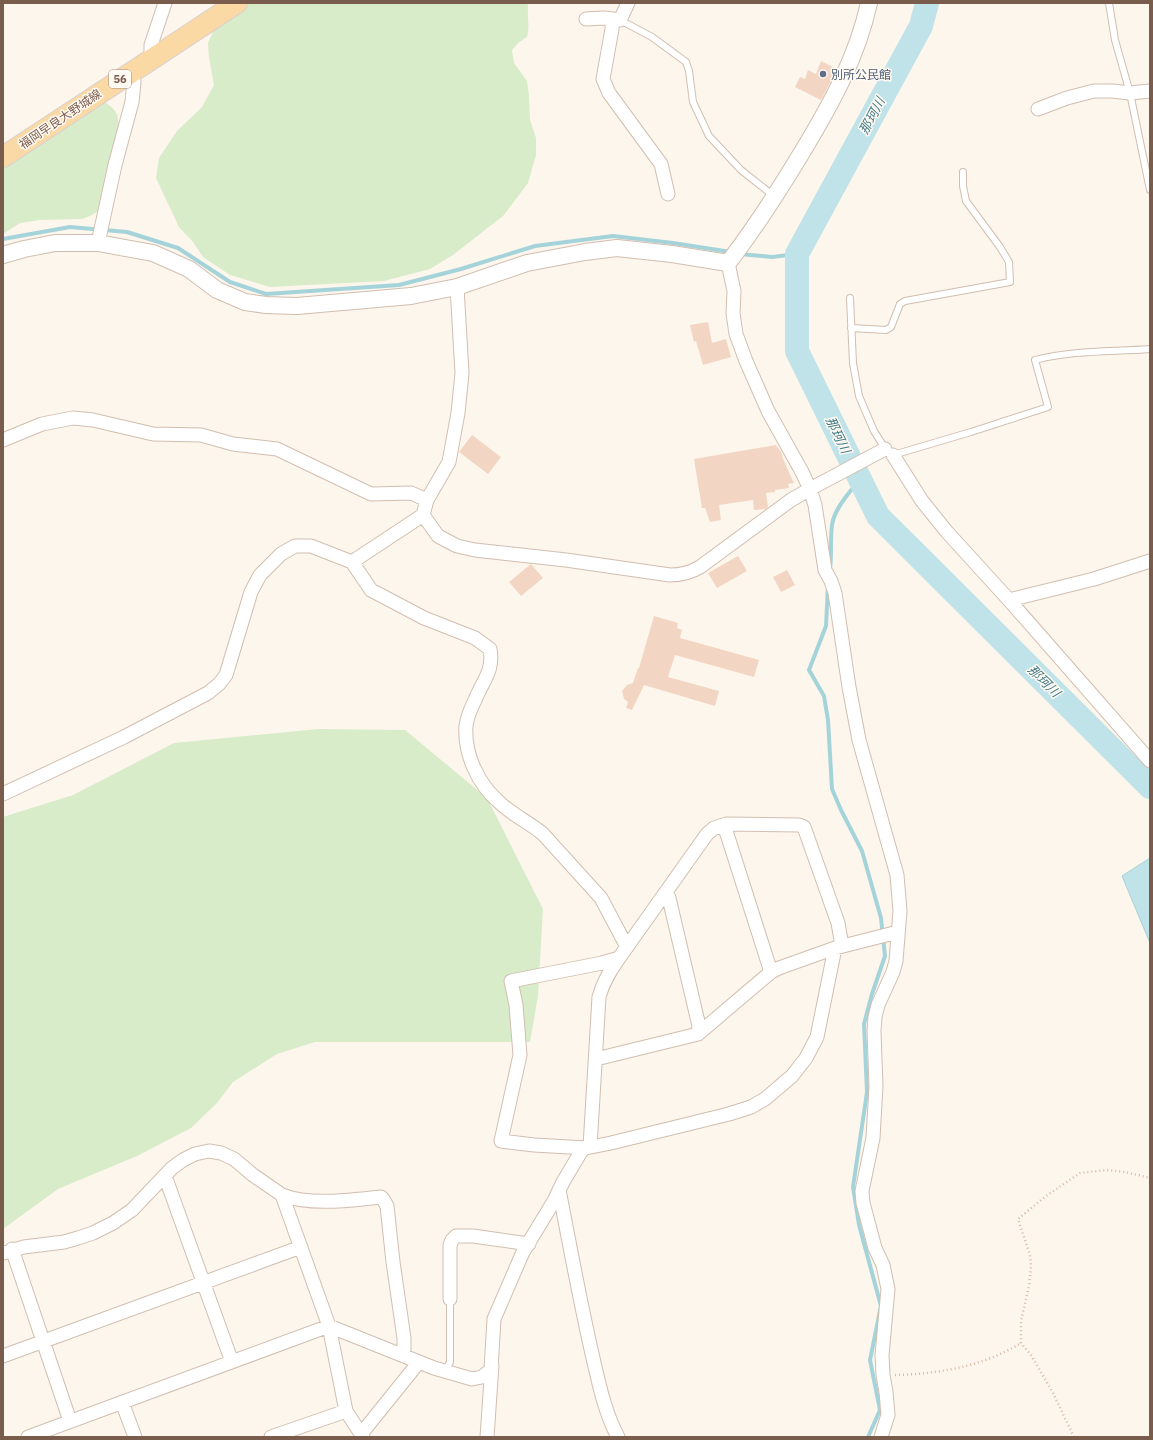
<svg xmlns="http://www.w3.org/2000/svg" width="1153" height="1440" viewBox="0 0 1153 1440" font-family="'IBM Plex Sans','Noto Sans JP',sans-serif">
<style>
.green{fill:#d8ecc9}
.water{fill:#bfe3e8;stroke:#a5d3da}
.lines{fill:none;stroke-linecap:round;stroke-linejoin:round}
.stream{stroke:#a5d3da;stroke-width:4}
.river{stroke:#bfe3e8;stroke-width:24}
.building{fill:#f3d5c3}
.service-casing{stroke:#d1beb0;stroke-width:8}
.minor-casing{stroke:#d1beb0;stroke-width:15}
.tertiary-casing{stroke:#d1beb0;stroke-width:18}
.primary-casing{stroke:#dad1cd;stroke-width:22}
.path{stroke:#d9b8a5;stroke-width:2.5;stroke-dasharray:1 3;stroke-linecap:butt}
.service{stroke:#fff;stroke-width:6}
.minor{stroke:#fff;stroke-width:13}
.tertiary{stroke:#fff;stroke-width:16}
.primary{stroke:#fbd9a5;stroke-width:20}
.service-dot{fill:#5c6f8a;stroke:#fffaf3;stroke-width:1.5}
.labels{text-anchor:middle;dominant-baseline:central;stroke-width:3;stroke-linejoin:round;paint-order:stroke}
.shield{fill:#fffaf3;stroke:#a28b7f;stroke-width:1}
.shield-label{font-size:11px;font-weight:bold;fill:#7a5c4d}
.service-label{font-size:12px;fill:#4e5e75;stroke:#fffaf3;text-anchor:start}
.street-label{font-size:12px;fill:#7a5c4d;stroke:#fffaf3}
.water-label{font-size:13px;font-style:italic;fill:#437c86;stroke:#fffaf3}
</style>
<rect width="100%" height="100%" fill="#fdf6ec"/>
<path class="green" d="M249,3H528C527,15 530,26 527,37L518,43L512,50L514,63L527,81L529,96L530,120L536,138V155L528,183L503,216L453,255L430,269L384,281L270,287L230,275L203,257L193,242L179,227L156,178L159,158L177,131L202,107L214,85L209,58L208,43L215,27Z
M105,102C118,111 120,117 117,132L112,202L92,215L82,219L40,220L20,223L3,234V166L98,104Z
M318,729L405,730L487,798L543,909L538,996L530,1042H315L277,1054L233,1082L217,1103L191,1128L137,1156L58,1189L3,1229V817L73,795L174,743Z"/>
<path class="water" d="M1150,858V943L1122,876Z"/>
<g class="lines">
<path class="stream" d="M3,239L70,227L127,232L178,248L230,282L266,294L399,285L461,269L535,246L613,236L673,243L731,252
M740,254L772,257L797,254
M830,569C832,554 830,539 832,525C834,509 850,491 860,480
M828,586L826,626L809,670L824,696L828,720L832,789L841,810L862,851L881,918L885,956L872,994L864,1024L867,1092L853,1187L859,1225L881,1306L870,1360L880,1410L868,1437"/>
<path class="river" d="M927,3L921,26L797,254V351L878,516L1150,787"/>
</g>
<path class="building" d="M821,61L835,68L831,74L834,75L821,100L795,87L800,77L805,79L808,70L816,74Z
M708,322L712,343L726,339L731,357L703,365L696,341L694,342L690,325Z
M472,435L501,457L488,474L459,452Z
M776,445L781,452L783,459L794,483L788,484L789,488L775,490V492L766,493L768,507L766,509L754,510L753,500L719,505L721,520L710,522L705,508H702L694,459Z
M738,556L747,571L717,588L708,573Z
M531,564L543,578L521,596L509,582Z
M787,570L795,585L781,592L773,577Z
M654,616L678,623L677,628L682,630L680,638L759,660L754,677L675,655L668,677L719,691L715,706L644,685L632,710L626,708L628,702L624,699L622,691L627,685L633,683L638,668H639Z"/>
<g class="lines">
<g class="service-casing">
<path id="service" d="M1109,3L1115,40L1130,93L1150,190
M620,20L652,37L686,62L689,71L693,102L709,136L741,170L775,197
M850,298L853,363L859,396L874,431L886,450
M851,328L886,330L891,327L900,304L905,301L1010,282L1009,262L1000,247L966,201L963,186V172
M893,455L971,432L1048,407L1035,360C1074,350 1111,352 1150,349
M445,1371L450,1362V1299"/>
</g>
<g class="minor-casing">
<path id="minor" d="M586,19L604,18L620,20L628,3
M612,19V29L603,79L609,93L661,164L668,194
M155,57L151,51V45L165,3
M1038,109L1067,98L1094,91H1112L1130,93L1150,91
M98,243L115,165L132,102L134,82L129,73
M3,440L42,424L73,418L93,420L153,434L201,435L233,444L277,449L371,494L411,493L427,500
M893,455L922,501L947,532L1009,600L1150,761
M423,515L438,536L457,546L475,550L566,560L670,575C682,575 690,573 700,567L791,500L810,489L802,472L768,411L746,361L736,334L733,313L734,291L728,263
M352,562L423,515L427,500L449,462L458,413L462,373L457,287
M1009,600L1094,579L1150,561
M3,794L124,737L208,693L219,684L226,675L251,592L260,575L281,554L295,546H311L352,562L371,590L424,618L475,638L490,649C494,671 483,680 475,700C471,708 467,717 466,726C464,754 478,784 499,802C512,815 529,822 543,834L601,898L627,947
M723,825L727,834L771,972
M666,892L669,898L699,1026L698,1034
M596,1059L698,1034L771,972L779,968L835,948
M590,1147L599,997C603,982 610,971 619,958L707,834L714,828L726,824L799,825L804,827L838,923L842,946
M586,1148L534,1145L501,1141L520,1055L516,1005L511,981L602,963L619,958
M165,1176L232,1362
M559,1190C570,1246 580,1302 593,1358C599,1384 605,1413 618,1437
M282,1195C311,1206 350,1200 381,1197L383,1199L387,1206L393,1262L404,1338V1349L401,1355
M12,1249L70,1421
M3,1253L24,1247L64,1242L78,1238L93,1233L113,1223L132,1210L172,1168L183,1160L195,1154L209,1151L221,1153L234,1159L253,1175L282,1195L329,1326L346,1411L363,1437
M450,1299V1245L452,1240L456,1236H473L529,1244
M3,1356L301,1247
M122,1402L135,1437
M361,1434L419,1362
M28,1437L329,1326L434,1368L472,1379L482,1377L491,1370L494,1319L523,1252L554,1201L563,1182L582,1150L586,1148L611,1143L729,1114L751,1107L765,1099L792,1076L806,1058L817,1037L835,948L898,932
M271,1437L346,1411
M487,1437L492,1365
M881,1437L888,1415L886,1392L883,1375L882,1355L888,1289L883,1265L875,1248L863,1203L862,1191L873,1138L876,1086L874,1031L875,1017L878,1005L893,972L896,961L900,911L897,875L859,740L849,687L835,593L831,581L825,570L815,505L810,489L885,449"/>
</g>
<g class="tertiary-casing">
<path id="tertiary" d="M3,255L24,249L55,243H98L153,253L189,269L217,290L245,302L266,305L297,306L411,296L457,287L527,263L585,252L617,248L672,254L728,263C755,228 778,192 801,154C830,106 857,58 869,3"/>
</g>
<g class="primary-casing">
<path id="primary" d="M3,157L237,3"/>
</g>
<path class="path" d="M895,1375C939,1374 984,1366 1021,1343
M1074,1437L1053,1393L1031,1355L1021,1343V1321L1029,1286L1031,1266L1030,1255L1018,1219L1046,1196L1080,1173L1107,1170L1125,1172L1150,1178"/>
<use href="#service" class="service"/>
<use href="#minor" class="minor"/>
<use href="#tertiary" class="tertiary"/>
<use href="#primary" class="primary"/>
</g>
<circle class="service-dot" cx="823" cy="74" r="4"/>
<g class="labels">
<rect class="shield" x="109" y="70" width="22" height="18" rx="3"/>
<g class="shield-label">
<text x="120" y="79">56</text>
</g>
<g class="service-label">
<text x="831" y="74">別所公民館</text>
</g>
<g class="street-label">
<text transform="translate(60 119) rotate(-34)">福岡早良大野城線</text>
</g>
<g class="water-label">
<text transform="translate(872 116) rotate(-62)">那珂川</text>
<text transform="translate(838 435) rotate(64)">那珂川</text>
<text transform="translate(1044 681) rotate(45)">那珂川</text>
</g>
</g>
<rect width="1153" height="1440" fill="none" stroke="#7a5c4d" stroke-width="8"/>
</svg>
